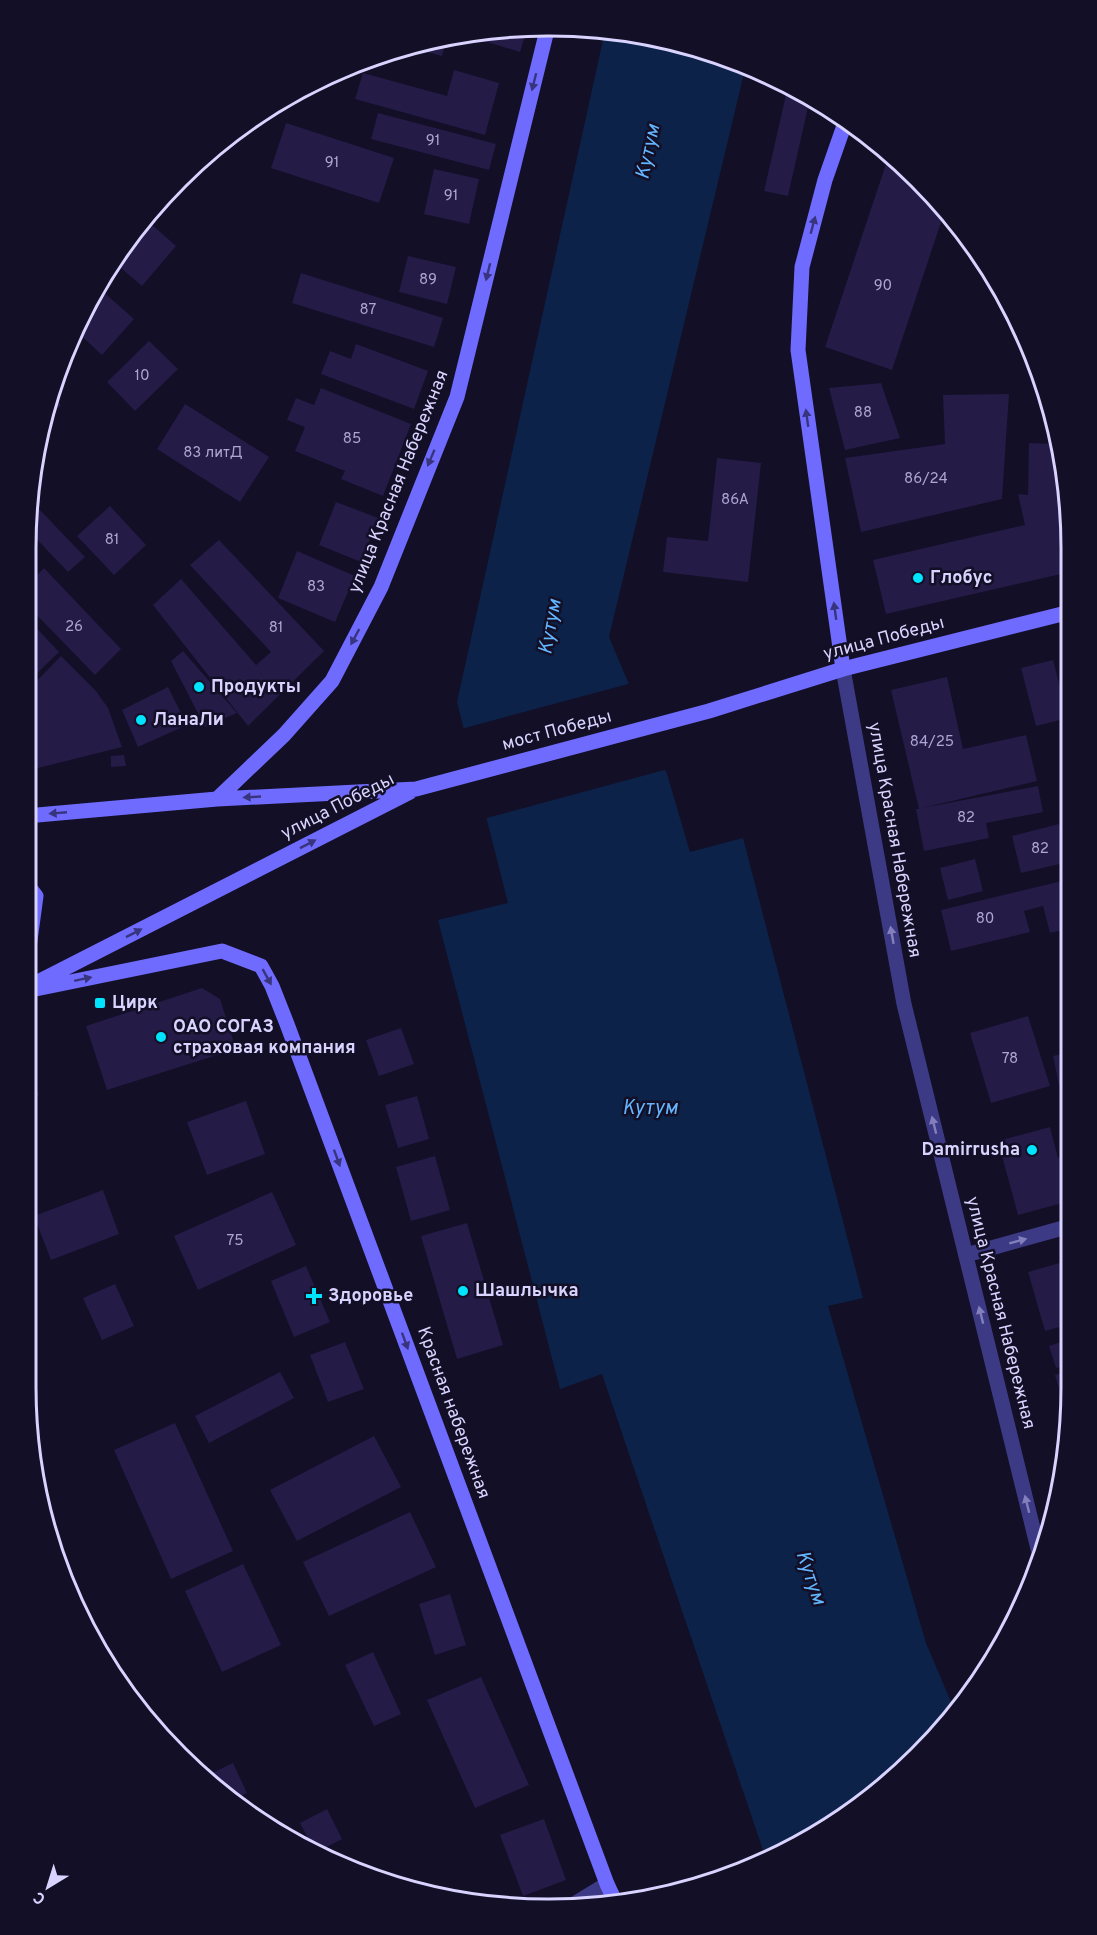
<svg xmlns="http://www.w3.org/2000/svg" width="1097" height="1935" viewBox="0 0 1097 1935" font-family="Overpass,sans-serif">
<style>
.water{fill:#0c2248}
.pier{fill:#130f26}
.building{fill:#241b47}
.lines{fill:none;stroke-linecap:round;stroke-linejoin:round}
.minor{stroke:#3d3a85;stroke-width:15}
.tertiary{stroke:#3d3a85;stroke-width:15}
.secondary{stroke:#6f6bff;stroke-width:15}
.oneway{fill:#38347d}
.oneway2{fill:#837fbc}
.poi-dot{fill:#00e5ff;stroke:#130f26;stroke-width:2}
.labels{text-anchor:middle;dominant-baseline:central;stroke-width:5;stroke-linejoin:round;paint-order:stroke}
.number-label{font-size:15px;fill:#aca6d1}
.street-label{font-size:18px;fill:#d9d4ff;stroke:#130f26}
.poi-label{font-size:18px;font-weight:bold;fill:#d9d4ff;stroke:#130f26;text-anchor:start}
.water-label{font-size:20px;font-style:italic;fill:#62b6ff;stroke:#130f26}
.rim{fill:none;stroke:#d9d4ff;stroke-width:3}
</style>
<rect width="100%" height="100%" fill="#130f26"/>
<path class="water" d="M605,31L650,35L746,65L609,637L667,774L690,852L743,838L863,1298L828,1306L926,1643L954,1709L867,1801L765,1856L602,1374L560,1389L438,920L508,903L457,702Z"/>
<path class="pier" d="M632,683L668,769L483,819L461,729Z"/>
<path class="building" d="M527,28L520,52L461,34Z
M448,35L442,56L409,47L446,36Z
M454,70L499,83L485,135L355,99L363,73L447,96Z
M788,86L810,98L788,196L764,191Z
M378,113L496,144L489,170L371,139Z
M286,123L394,158L379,203L271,168Z
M889,155L919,179L944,213L892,370L825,347Z
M434,169L479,179L469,224L424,214Z
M150,223L176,246L142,286L115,263Z
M408,256L456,267L447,304L399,292Z
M301,273L443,318L434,347L292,303Z
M99,288L134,319L102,355L77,332Z
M149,341L178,369L135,411L107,382Z
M356,344L428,371L414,409L321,374L330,351L351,359Z
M881,383L900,438L845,450L829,388Z
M321,388L411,424L383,496L341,479L345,471L295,451L305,427L287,420L296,398L314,405Z
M51,393L61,405L46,419Z
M1009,394L1002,499L861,532L845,458L945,444L943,395Z
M185,404L269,457L240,502L157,449Z
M1029,443L1057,444L1070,514V572L886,614L873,560L1025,525L1018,494L1028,495Z
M717,458L761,463L748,582L663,572L667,537L708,541Z
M336,502L378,518L361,562L319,545Z
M110,506L146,545L114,575L77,536Z
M39,509L85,557L68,572L27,529V521Z
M219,540L324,651L248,726L153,605L181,579L256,665L271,652L190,565Z
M297,551L355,576L335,622L278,598Z
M44,568L121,649L95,675L27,605V585Z
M27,618L59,652L26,684V673Z
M183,651L237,713L205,727L171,661Z
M61,656L96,691L108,708L122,747L26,771V692Z
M1053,660L1068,718L1036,726L1021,668Z
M947,677L963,749L1026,735L1037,781L922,808L1038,786L1043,812L986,823L989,838L924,851L916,809H919L891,690Z
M168,687L187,725L138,747L122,710Z
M124,755L126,766L111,767V756Z
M1070,768V805L1061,770Z
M1059,824L1068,862L1021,873L1012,836Z
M975,859L983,891L948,900L940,868Z
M1070,879V928L1050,933L1043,906L1024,911L1030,932L951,951L941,910Z
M202,988L220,999L236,1049L107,1090L86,1026Z
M1028,1016L1050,1086L991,1103L970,1033Z
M401,1028L414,1064L379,1076L366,1040Z
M1070,1052V1083L1059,1085L1053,1056Z
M26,1058L39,1095L26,1099Z
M417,1096L429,1139L398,1148L385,1105Z
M246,1101L265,1154L207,1175L187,1122Z
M1050,1127L1058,1158L1070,1154V1201L1018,1215L998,1141Z
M435,1156L450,1210L411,1221L396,1167Z
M103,1190L119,1234L51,1260L34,1216Z
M272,1192L296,1245L198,1290L174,1236Z
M467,1223L503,1345L457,1359L421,1236Z
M1070,1260V1324L1045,1331L1028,1272Z
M306,1266L330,1322L294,1337L271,1281Z
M115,1284L134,1326L102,1340L83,1298Z
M1070,1339V1364L1056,1368L1049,1346Z
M345,1342L364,1389L328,1402L310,1355Z
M1070,1371V1425L1055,1375Z
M280,1372L294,1398L209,1443L195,1416Z
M175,1423L233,1551L171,1579L114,1450Z
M374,1436L401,1487L297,1541L270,1490Z
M410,1512L436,1567L329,1616L303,1562Z
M66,1564L84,1603L80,1605L60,1567Z
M243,1564L281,1645L222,1672L185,1591Z
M450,1594L466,1645L435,1655L419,1604Z
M373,1652L401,1714L374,1726L345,1665Z
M481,1677L529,1785L475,1808L427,1700Z
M233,1763L247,1793L234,1799L208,1775Z
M327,1809L342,1839L321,1850L312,1846L300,1823Z
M544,1819L566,1880L523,1896L500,1835Z"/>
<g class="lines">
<path class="minor" d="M966,1255L1070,1226
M571,1906L607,1884"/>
<path class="tertiary" d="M843,669L904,1004L1041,1561"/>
<path class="secondary" d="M843,669L798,350L802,267L825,180L846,120
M217,799L284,735L332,681L381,587L457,397L548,26
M26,816L217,799L416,789L709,711L843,669L1070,612
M26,970L36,896L26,883
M34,984L410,792
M26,991L222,951L261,966L272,986L287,1024L607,1884L614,1899"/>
</g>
<defs><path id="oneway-solid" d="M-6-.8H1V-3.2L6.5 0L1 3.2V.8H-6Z" transform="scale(1.5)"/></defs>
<g class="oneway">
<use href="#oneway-solid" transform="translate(534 82) rotate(104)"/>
<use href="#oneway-solid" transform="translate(813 225) rotate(-75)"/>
<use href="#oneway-solid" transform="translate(488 272) rotate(104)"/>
<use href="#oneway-solid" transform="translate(807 418) rotate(-98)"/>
<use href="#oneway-solid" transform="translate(431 458) rotate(113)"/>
<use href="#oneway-solid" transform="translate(835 611) rotate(-98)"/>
<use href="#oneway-solid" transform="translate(355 637) rotate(118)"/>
<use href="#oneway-solid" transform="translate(252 797) rotate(177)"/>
<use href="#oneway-solid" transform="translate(58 813) rotate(175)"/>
<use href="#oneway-solid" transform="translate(308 844) rotate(-27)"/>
<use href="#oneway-solid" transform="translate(134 933) rotate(-27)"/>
<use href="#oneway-solid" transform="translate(267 977) rotate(61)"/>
<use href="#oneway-solid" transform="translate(83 979) rotate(-12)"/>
<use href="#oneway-solid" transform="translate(337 1158) rotate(70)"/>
<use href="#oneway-solid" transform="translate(405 1341) rotate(70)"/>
</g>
<g class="oneway2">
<use href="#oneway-solid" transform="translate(892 935) rotate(-100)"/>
<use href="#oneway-solid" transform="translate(934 1125) rotate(-104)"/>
<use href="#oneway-solid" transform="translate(1018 1241) rotate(-15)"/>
<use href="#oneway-solid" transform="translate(981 1315) rotate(-104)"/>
<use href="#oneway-solid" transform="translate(1027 1504) rotate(-104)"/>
</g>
<g class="poi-dot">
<circle cx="918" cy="578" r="6"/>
<circle cx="199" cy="687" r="6"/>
<circle cx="141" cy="720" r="6"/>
<rect x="94" y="997" width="12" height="12" rx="3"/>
<circle cx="161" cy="1037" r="6"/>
<circle cx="1032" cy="1150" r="6"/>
<circle cx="463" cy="1291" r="6"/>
<path d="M311 1287h6v6h6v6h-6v6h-6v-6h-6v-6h6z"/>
</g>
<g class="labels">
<g class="number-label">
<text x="433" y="141">91</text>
<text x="332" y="163">91</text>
<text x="451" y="196">91</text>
<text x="428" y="280">89</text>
<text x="883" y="286">90</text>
<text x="368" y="310">87</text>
<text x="142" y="376">10</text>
<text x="863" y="413">88</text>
<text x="352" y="439">85</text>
<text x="213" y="453">83 литД</text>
<text x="926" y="479">86/24</text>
<text x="735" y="500">86А</text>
<text x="112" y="540">81</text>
<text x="316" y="587">83</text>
<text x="74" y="627">26</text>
<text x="276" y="628">81</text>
<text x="932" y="742">84/25</text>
<text x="966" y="818">82</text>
<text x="1040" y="849">82</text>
<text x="985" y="919">80</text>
<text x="1010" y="1059">78</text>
<text x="235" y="1241">75</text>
</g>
<g class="street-label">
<text transform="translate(399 482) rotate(-68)">улица Красная Набережная</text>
<text transform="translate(884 639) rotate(-15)">улица Победы</text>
<text transform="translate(557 731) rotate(-15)">мост Победы</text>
<text transform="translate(338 807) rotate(-27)">улица Победы</text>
<text transform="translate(894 840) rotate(80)">улица Красная Набережная</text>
<text transform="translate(1000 1313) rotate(76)">улица Красная Набережная</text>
<text transform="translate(453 1413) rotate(70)">Красная набережная</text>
</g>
<g class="poi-label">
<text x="930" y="578">Глобус</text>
<text x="211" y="687">Продукты</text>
<text x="153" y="720">ЛанаЛи</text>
<text x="112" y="1003">Цирк</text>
<text x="173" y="1027">ОАО СОГАЗ<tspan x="173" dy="21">страховая компания</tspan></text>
<text x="1020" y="1150" text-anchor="end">Damirrusha</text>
<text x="475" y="1291">Шашлычка</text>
<text x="328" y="1296">Здоровье</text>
</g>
<g class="water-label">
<text transform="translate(649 152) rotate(-78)">Кутум</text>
<text transform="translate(551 627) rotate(-80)">Кутум</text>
<text x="650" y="1109">Кутум</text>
<text transform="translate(810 1578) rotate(71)">Кутум</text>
</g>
</g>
<path d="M0 0H1097V1935H0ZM548 36H549A512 512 0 0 1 1061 548V1387A512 512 0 0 1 549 1899H548A512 512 0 0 1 36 1387V548A512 512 0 0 1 548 36Z" fill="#130f26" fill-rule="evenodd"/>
<path class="rim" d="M548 36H549A512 512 0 0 1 1061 548V1387A512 512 0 0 1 549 1899H548A512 512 0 0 1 36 1387V548A512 512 0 0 1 548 36Z"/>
<g transform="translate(48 1887) rotate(218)" stroke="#130f26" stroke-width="4.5" paint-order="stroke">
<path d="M0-4.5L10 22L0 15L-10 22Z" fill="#d9d4ff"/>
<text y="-9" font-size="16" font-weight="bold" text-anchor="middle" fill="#d9d4ff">С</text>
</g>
</svg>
